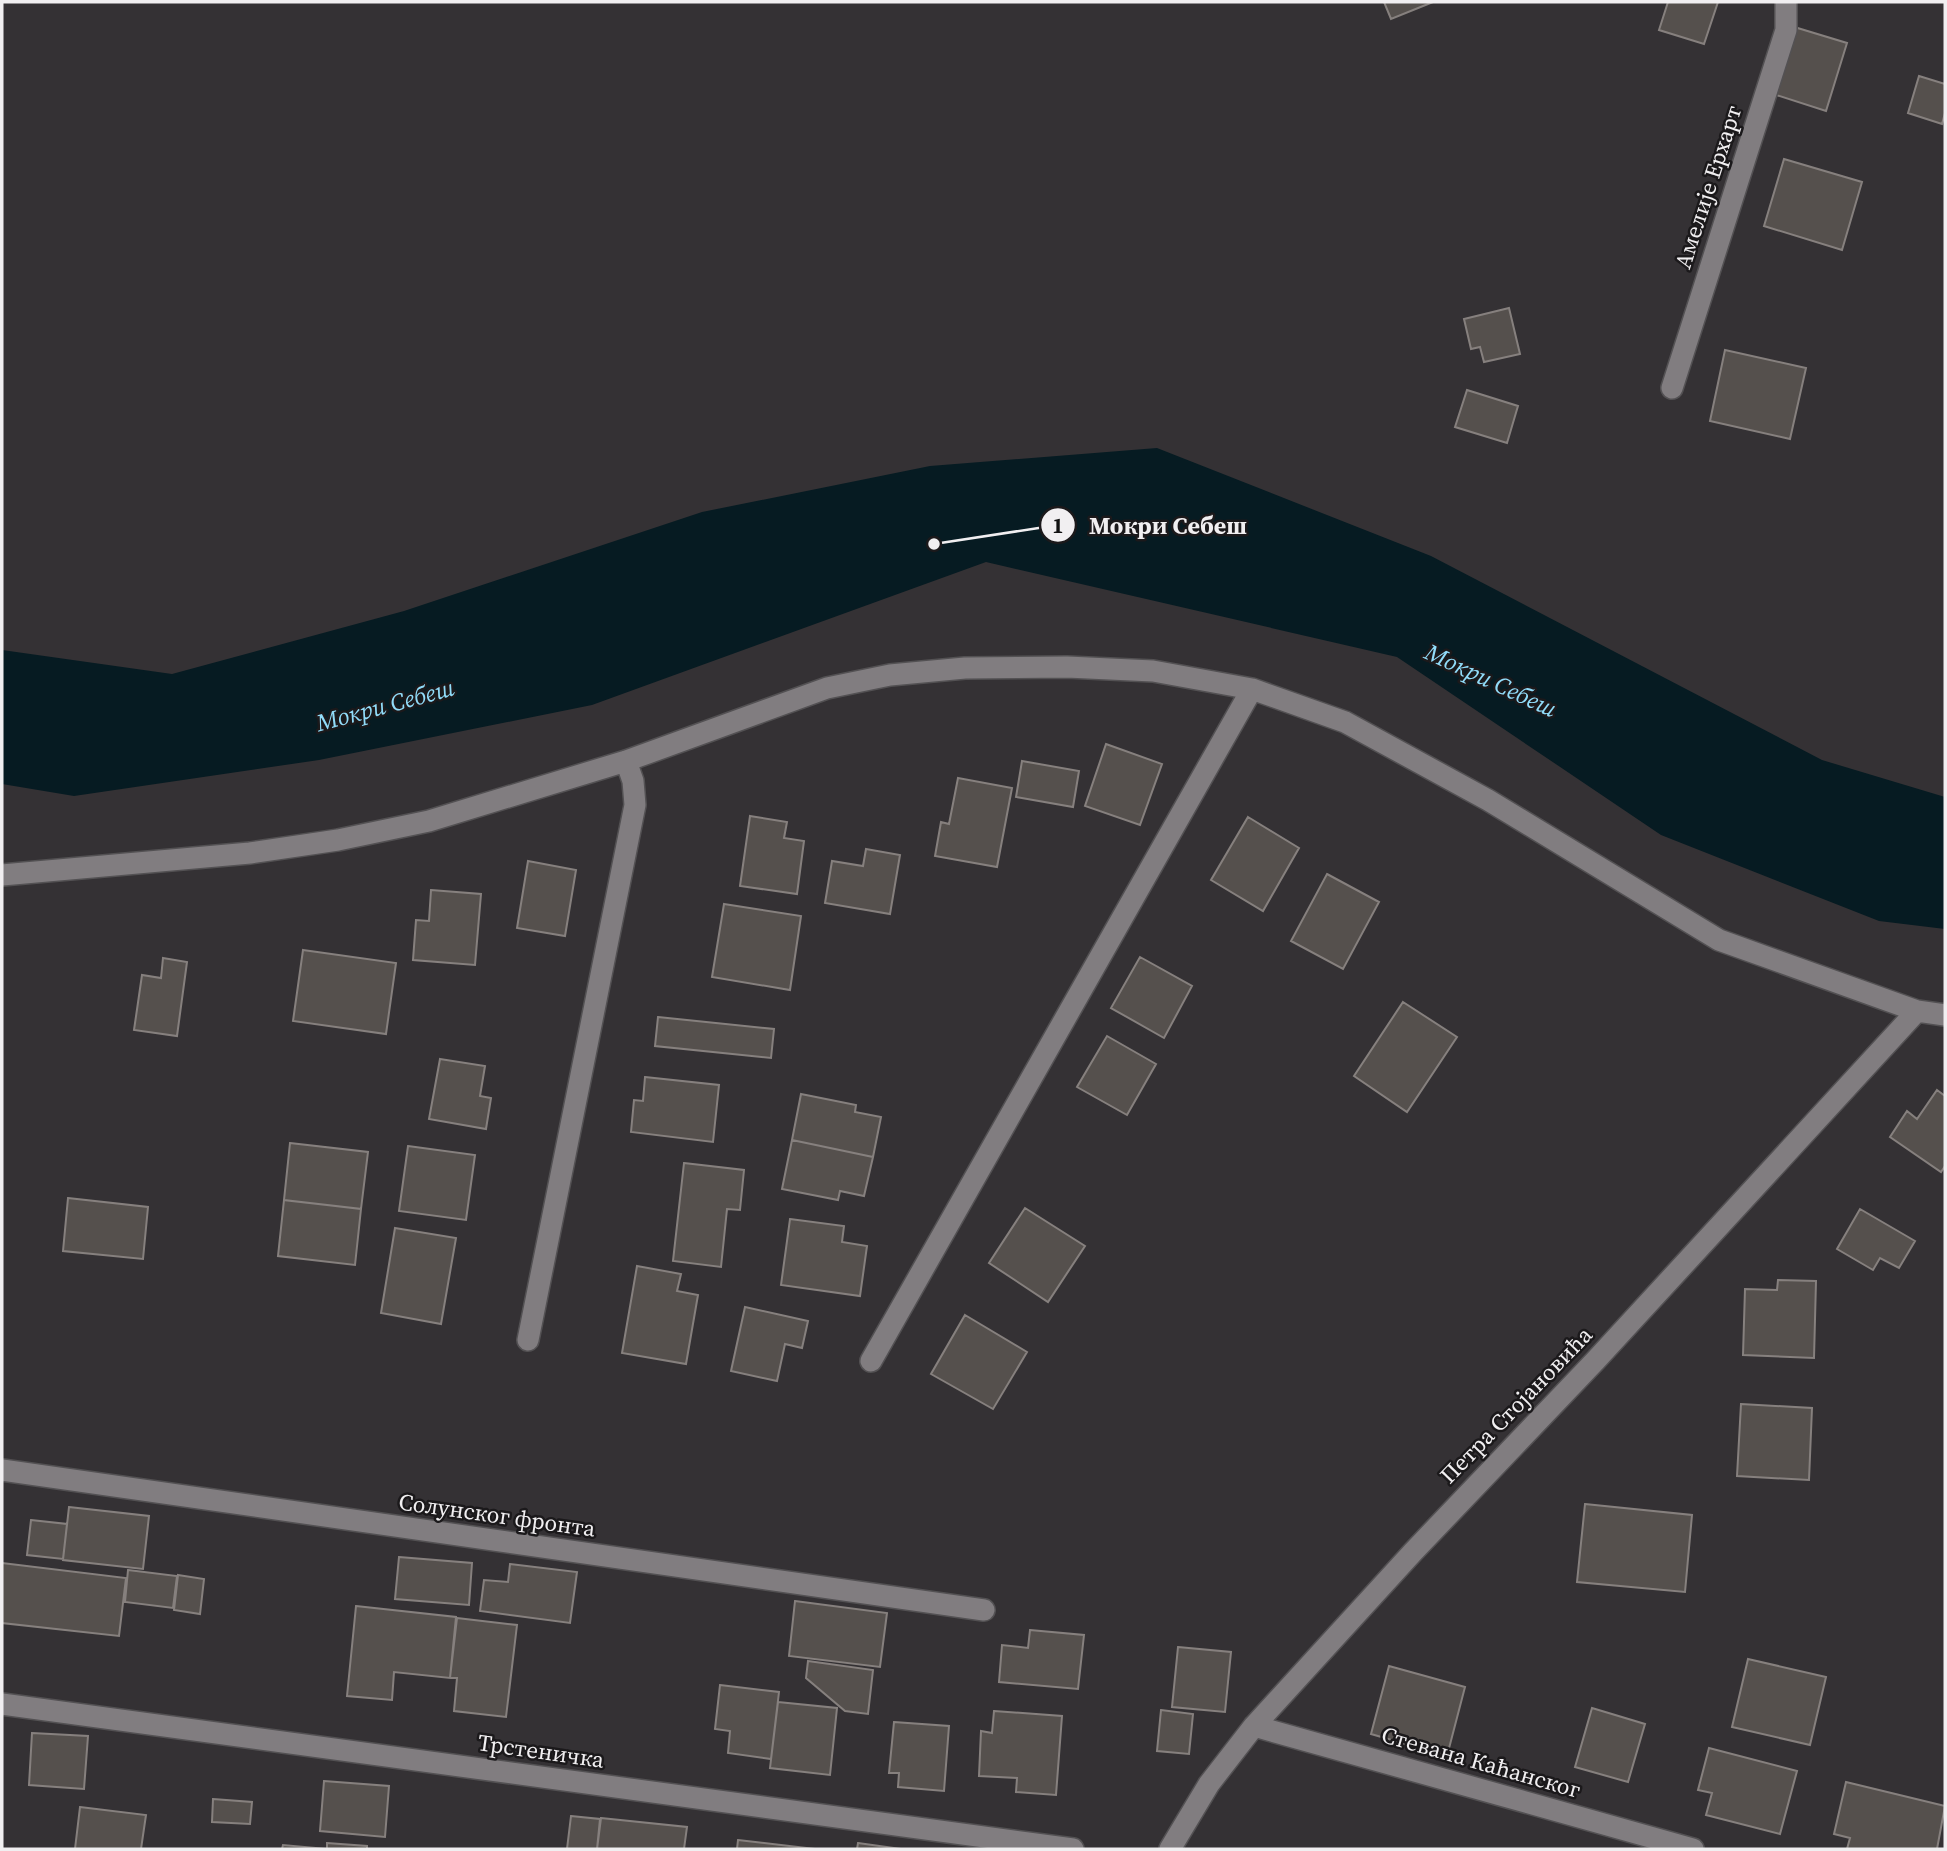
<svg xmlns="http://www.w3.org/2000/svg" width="1947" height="1851" viewBox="0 0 1947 1851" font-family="'Source Serif 4',serif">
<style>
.water{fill:#061b22}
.building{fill:#55504d;stroke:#86807e;stroke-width:2}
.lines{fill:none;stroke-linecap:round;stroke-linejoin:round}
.minor-casing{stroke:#535153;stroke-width:24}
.minor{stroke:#817d80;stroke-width:21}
.labels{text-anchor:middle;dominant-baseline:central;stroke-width:5;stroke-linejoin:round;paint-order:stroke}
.street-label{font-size:23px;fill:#f1eff1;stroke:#1b191b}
.water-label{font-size:24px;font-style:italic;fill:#91dcf9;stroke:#1b191b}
.leader{fill:none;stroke:#f1eff1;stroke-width:2.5}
.callout-dot{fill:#f1eff1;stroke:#1b191b;stroke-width:2.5}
.mark-label{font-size:21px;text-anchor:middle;font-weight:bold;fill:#111}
.callout-label{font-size:24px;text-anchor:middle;font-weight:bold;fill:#f1eff1;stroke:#1b191b;stroke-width:5;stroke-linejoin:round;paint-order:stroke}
</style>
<rect width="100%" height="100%" fill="#343134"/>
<path class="water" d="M1157,448L1431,556L1822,760L1945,797V929L1879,921L1661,835L1397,657L986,562L592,705L319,760L74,796L2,784V650L172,674L404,611L702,512L930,466Z"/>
<path class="building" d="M1384,2H1433L1391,19Z
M1668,2H1718L1704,44L1659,30Z
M1791,26L1847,43L1826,111L1770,93Z
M1919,76L1945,84V113L1942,124L1908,113Z
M1784,159L1862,182L1842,250L1764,226Z
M1509,308L1520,354L1484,362L1480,347L1471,349L1464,319Z
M1725,350L1806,368L1790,439L1710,421Z
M1467,390L1518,406L1507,443L1455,427Z
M1106,744L1162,764L1140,825L1085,806Z
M1022,761L1079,771L1073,807L1016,797Z
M958,778L1012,788L997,867L935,856L941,822L949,824Z
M750,816L787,822L784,838L804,841L797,894L740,886Z
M1248,817L1299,848L1263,911L1211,880Z
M866,849L900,855L890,914L825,903L832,861L863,866Z
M528,861L576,870L565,936L517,928Z
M1327,874L1379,902L1343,969L1291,941Z
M431,890L481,894L475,965L413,960L416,920L429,921Z
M724,904L801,916L790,990L712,977Z
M303,950L396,963L386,1034L293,1021Z
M1140,957L1192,986L1164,1038L1111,1008Z
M163,958L187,962L177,1036L134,1030L142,975L161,978Z
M1403,1002L1457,1037L1407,1112L1354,1076Z
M658,1017L774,1029L771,1058L655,1046Z
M1107,1036L1156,1064L1127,1115L1077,1087Z
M440,1059L485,1066L480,1096L491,1098L486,1129L429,1119Z
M645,1077L719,1085L713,1142L631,1132L634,1100L643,1101Z
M1937,1090L1945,1096V1166L1941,1172L1890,1137L1907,1111L1917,1119Z
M801,1094L856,1105L855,1112L881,1117L873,1157L792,1140Z
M792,1140L873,1157L864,1196L840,1191L838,1200L782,1189Z
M290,1143L368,1152L361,1209L284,1200Z
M408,1146L475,1155L466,1220L399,1211Z
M684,1163L744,1170L740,1210L727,1209L721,1267L673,1261Z
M68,1198L148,1207L143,1259L63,1251Z
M284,1200L361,1209L355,1265L278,1256Z
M1025,1208L1085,1246L1048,1302L989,1263Z
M1860,1209L1915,1241L1899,1268L1880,1258L1873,1270L1837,1249Z
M790,1219L844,1226L842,1242L867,1246L860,1296L781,1285Z
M395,1228L456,1238L441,1324L381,1313Z
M637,1266L681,1274L677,1291L698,1295L686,1364L622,1353Z
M1778,1280L1816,1281L1814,1358L1743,1355L1745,1289L1777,1290Z
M745,1307L808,1321L802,1348L785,1344L777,1381L731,1371Z
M965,1315L1027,1352L993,1409L931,1374Z
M1741,1404L1812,1408L1809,1480L1737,1476Z
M1585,1504L1692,1515L1685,1592L1577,1582Z
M69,1507L149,1516L143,1569L63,1560Z
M31,1520L67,1524L63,1559L27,1555Z
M399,1557L472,1563L469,1605L395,1599Z
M2,1563L126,1578L119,1636L2,1623Z
M510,1564L577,1572L570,1623L480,1611L484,1580L508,1582Z
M128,1570L177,1576L173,1608L125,1602Z
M178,1575L204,1579L200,1614L174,1610Z
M795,1601L887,1613L880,1667L789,1656Z
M356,1606L456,1617L450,1678L394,1672L392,1700L347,1696Z
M457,1618L517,1625L506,1717L454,1711L457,1678H450Z
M1030,1630L1084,1635L1078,1689L999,1682L1002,1645L1028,1648Z
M1178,1647L1231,1652L1225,1712L1172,1707Z
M1748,1659L1826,1677L1810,1745L1732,1727Z
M808,1661L873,1670L868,1714L845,1711L806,1678Z
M1389,1666L1465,1687L1447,1756L1371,1734Z
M720,1685L779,1692L771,1759L728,1753L730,1731L715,1729Z
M778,1702L837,1708L830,1775L770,1768Z
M1592,1708L1645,1724L1628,1782L1575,1767Z
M1161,1710L1193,1714L1189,1754L1157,1751Z
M994,1711L1062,1716L1056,1795L1016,1792L1017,1778L979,1776L981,1731L992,1733Z
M894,1722L949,1726L944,1791L898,1787L899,1773H889Z
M32,1733L88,1736L84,1789L29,1785Z
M1709,1748L1797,1771L1780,1834L1706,1815L1712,1793L1698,1790Z
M324,1781L389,1786L385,1837L320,1831Z
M1846,1782L1945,1806L1937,1849H1847L1850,1838L1834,1834Z
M213,1799L252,1802L250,1824L212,1822Z
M80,1807L146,1815L141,1849H75Z
M571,1816L600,1819L597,1849H567Z
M601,1818L687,1827L684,1849H597Z
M738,1840L815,1849H737Z
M327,1843L367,1846V1849H282L283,1845L327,1849Z
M858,1843L901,1849H857Z"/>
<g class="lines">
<g class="minor-casing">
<path id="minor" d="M1672,388L1786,30V2
M2,875L250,853L338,840L429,821L626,761L827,688L890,675L965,668L1067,667L1153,671L1252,689L1345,722L1488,800L1719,940L1917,1011L1945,1015
M528,1340L635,805L633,781L626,761
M871,1361L1252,689
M2,1470L984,1610
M2,1704L1073,1849
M1254,1726L1693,1849
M1170,1849L1209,1784L1254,1726L1413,1552L1596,1360L1917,1011"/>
</g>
<use href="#minor" class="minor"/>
</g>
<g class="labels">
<g class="street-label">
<text transform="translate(1708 187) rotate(-72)">Амелије Ерхарт</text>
<text transform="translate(1516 1405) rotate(-46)">Петра Стојановића</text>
<text transform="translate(497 1515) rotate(8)">Солунског фронта</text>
<text transform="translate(541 1751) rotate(8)">Трстеничка</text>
<text transform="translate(1481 1762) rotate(16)">Стевана Каћанског</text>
</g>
<g class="water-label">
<text transform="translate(1491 680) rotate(25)">Мокри Себеш</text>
<text transform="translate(385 705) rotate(-15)">Мокри Себеш</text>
</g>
</g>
<path class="leader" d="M934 544L1058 525"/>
<g class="callout-dot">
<circle cx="934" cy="544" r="7"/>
<circle cx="1058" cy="525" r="18"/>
</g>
<g class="mark-label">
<text x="1058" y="533">1</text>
</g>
<g class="callout-label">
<text x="1168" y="534">Мокри Себеш</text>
</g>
<rect width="1947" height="1851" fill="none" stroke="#f1eff1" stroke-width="7"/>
</svg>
